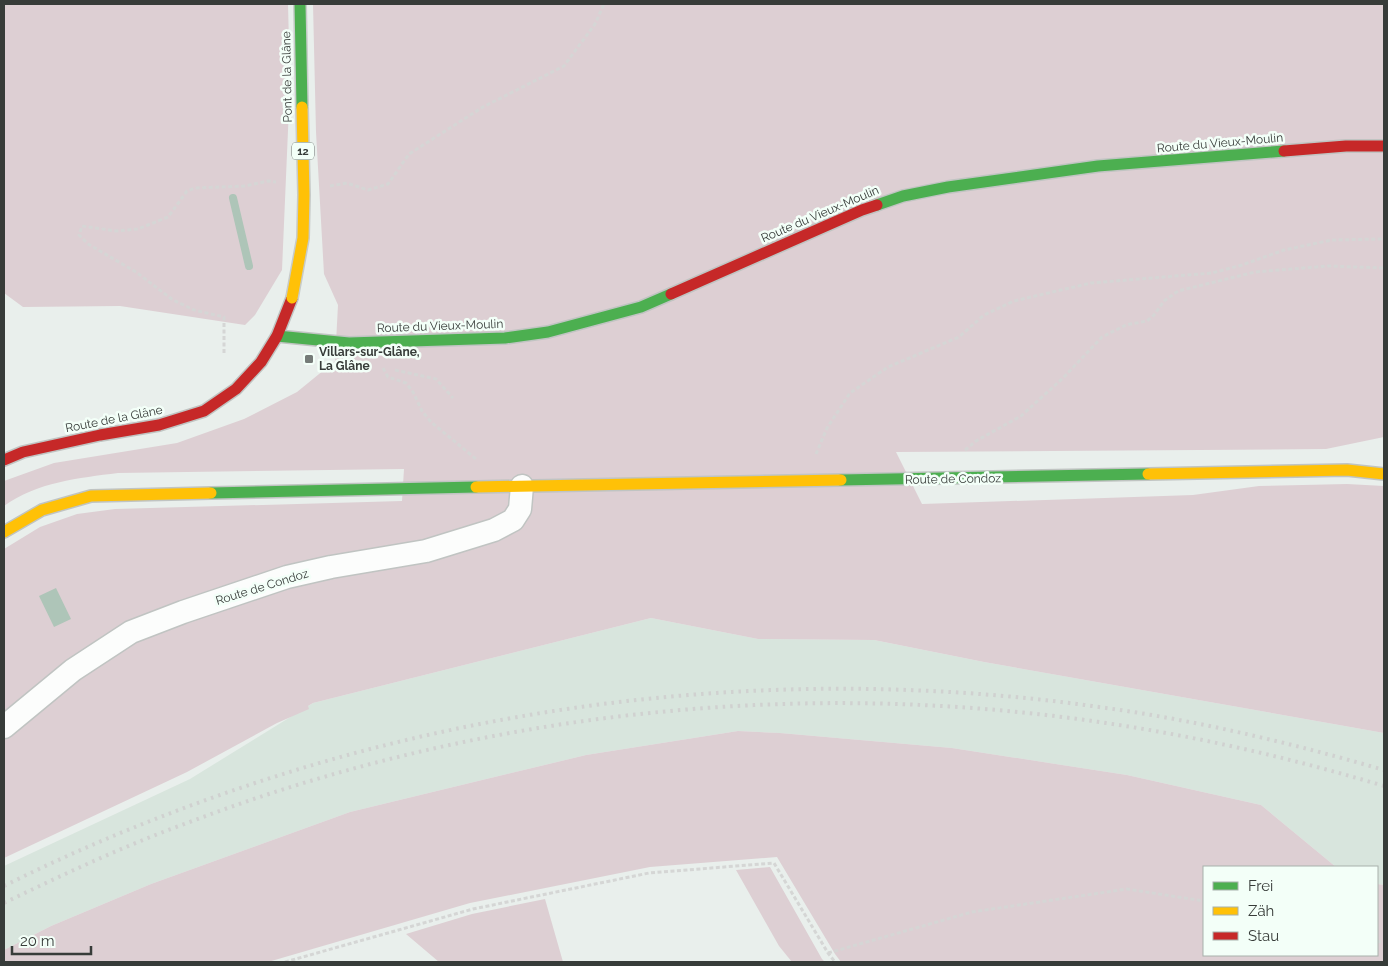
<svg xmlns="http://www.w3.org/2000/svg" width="1388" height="966" viewBox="0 0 1388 966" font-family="Raleway,sans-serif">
<rect width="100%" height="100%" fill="#e9efec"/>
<path fill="#d8e5dd" d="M651 618 758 639 874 640 984 662 1384 733V885L1377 884V867H1336L1261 805 1127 775 952 748 780 733 738 731 586 755 350 812 151 884 51 926 4 950V866L190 779 313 703Z"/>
<path fill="#ddcfd3" d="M4 4H288L290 84 282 270 255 315 245 325 120 306 23 307 4 293Z
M313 4H1384V437L1326 449 896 452 922 504 1193 495 1259 486 1347 484 1384 486V733L984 662 874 640 758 639 651 618 313 703 308 706 309 709 277 723 187 772 4 858V549L40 527 77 514 115 509 402 501 404 469 118 473C79 478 37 482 4 506V481L54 463 177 443 244 419 297 392 335 361 338 305 324 274 316 132Z
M738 731 780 733 952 748 1127 775 1261 805 1336 867H1204V955H1377V884L1384 885V962H841L835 954 777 857 650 867 470 903 268 962H4V950L51 926 151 884 350 812 586 755Z
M770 867 822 959 825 962H792L779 946 736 870Z
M545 899 563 962H439L406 934 472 914Z"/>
<path fill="#aec5b8" d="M56 588 71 619 54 627 39 596Z"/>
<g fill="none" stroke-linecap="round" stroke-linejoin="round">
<path stroke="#aec5b8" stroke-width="8" d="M233 198 249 266"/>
<g stroke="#c0c4c2" stroke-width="25">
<path id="street" d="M4 727 73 670 131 632 183 612 287 577 331 567 426 551 494 530 513 520 520 509 522 486"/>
</g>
<g stroke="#c0c4c2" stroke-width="14">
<path id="fast" d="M877 205 903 196 948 187 1098 166 1284 151
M277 336 349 343 505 338 548 332 641 307 671 294
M841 480 1148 474
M211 493 476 487"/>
</g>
<g stroke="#c0c4c2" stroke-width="14">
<path id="slow" d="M1148 474 1347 470 1384 474
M476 487 841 480
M4 532 42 510 91 496 211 493"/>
</g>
<g stroke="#c0c4c2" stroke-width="14">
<path id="jam" d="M1284 151 1346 146H1384
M671 294 862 210 877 205
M4 460 23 452 100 435 159 425 204 411 236 389 261 362 277 336 292 298"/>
</g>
<path stroke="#d5d6d5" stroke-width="3" stroke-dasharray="4 2.5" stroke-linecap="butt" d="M330 186 347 183 368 190 388 184 409 154 483 107 564 66 595 24 604 4
M224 353V317L194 310 173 300 136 272 88 244 79 235 82 226 116 231 138 229 168 217 187 191 195 188 245 186 268 181 276 182
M383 368 388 377 406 383 413 392 422 411 431 422 476 459
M395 370 436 379 453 398
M965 450 976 441 1021 416 1063 378 1102 337 1126 325 1147 321 1154 315 1164 301 1178 291 1255 272 1328 266 1384 268
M816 454 827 428 850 393 888 367 959 337 984 315 1014 301 1091 283 1212 273 1242 265 1284 250 1332 240 1384 239
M1377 941 1384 943
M828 953 972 912 1127 889 1204 901
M285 962 473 909 649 873 774 863 828 953 835 962"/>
<use href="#street" stroke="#fcfdfc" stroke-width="22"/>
<use href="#fast" stroke="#4caf50" stroke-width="11"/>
<use href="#slow" stroke="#ffc107" stroke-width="11"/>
<use href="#jam" stroke="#c62828" stroke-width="11"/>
<path stroke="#d0d1d0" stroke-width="4" stroke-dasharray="2.5 5" stroke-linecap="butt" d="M4 886C74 851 146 821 220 795 500 696 805 665 1099 707 1196 720 1291 743 1384 770
M4 903C64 874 124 846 187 823 475 713 794 677 1099 722 1196 736 1291 758 1384 786"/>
<g stroke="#c7cbc9" stroke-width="14" stroke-linecap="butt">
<path id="fast-bridge" d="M300 4 302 107"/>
</g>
<g stroke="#c7cbc9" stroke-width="14" stroke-linecap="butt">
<path id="slow-bridge" d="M292 298 303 238 304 195 302 107"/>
</g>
<use href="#fast-bridge" stroke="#4caf50" stroke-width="11"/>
<use href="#slow-bridge" stroke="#ffc107" stroke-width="11"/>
</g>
<rect fill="#757b78" stroke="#f3fff8" stroke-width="2" x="304" y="354" width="10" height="10" rx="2.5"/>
<g text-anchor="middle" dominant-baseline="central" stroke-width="5" stroke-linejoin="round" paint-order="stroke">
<rect fill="#f3fff8" stroke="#6f7672" stroke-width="1" x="292" y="142.5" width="22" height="17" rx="4"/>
<g font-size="11" font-weight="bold" fill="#373c39">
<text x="303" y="151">12</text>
</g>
<g font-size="12" fill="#373c39" stroke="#f3fff8">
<text transform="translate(287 77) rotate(-91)">Pont de la Glâne</text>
<text transform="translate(1220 143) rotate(-5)">Route du Vieux-Moulin</text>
<text transform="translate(820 214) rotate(-23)">Route du Vieux-Moulin</text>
<text transform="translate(440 326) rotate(-2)">Route du Vieux-Moulin</text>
<text transform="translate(114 419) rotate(-11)">Route de la Glâne</text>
<text transform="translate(953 479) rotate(-1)">Route de Condoz</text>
<text transform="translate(262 587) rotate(-17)">Route de Condoz</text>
</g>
<g font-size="12" font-weight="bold" fill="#373c39" stroke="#f3fff8" text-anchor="start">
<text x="319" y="352">Villars-sur-Glâne,<tspan x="319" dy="14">La Glâne</tspan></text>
</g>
</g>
<rect width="1388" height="966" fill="none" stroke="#373c39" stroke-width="10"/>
<rect x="1203" y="866" width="175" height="90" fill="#f3fff8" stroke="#a8b1ac"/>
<rect x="1213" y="882" width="25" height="8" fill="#4caf50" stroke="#a8b1ac"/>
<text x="1248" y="891" font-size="15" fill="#373c39">Frei</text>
<rect x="1213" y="907" width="25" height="8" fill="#ffc107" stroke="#a8b1ac"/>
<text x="1248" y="916" font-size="15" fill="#373c39">Zäh</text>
<rect x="1213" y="932" width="25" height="8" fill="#c62828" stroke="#a8b1ac"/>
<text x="1248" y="941" font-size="15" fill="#373c39">Stau</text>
<path d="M12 946v8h79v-8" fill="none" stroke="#373c39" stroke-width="2.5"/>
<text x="20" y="946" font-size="15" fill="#373c39" stroke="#f3fff8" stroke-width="4" paint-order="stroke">20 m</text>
</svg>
